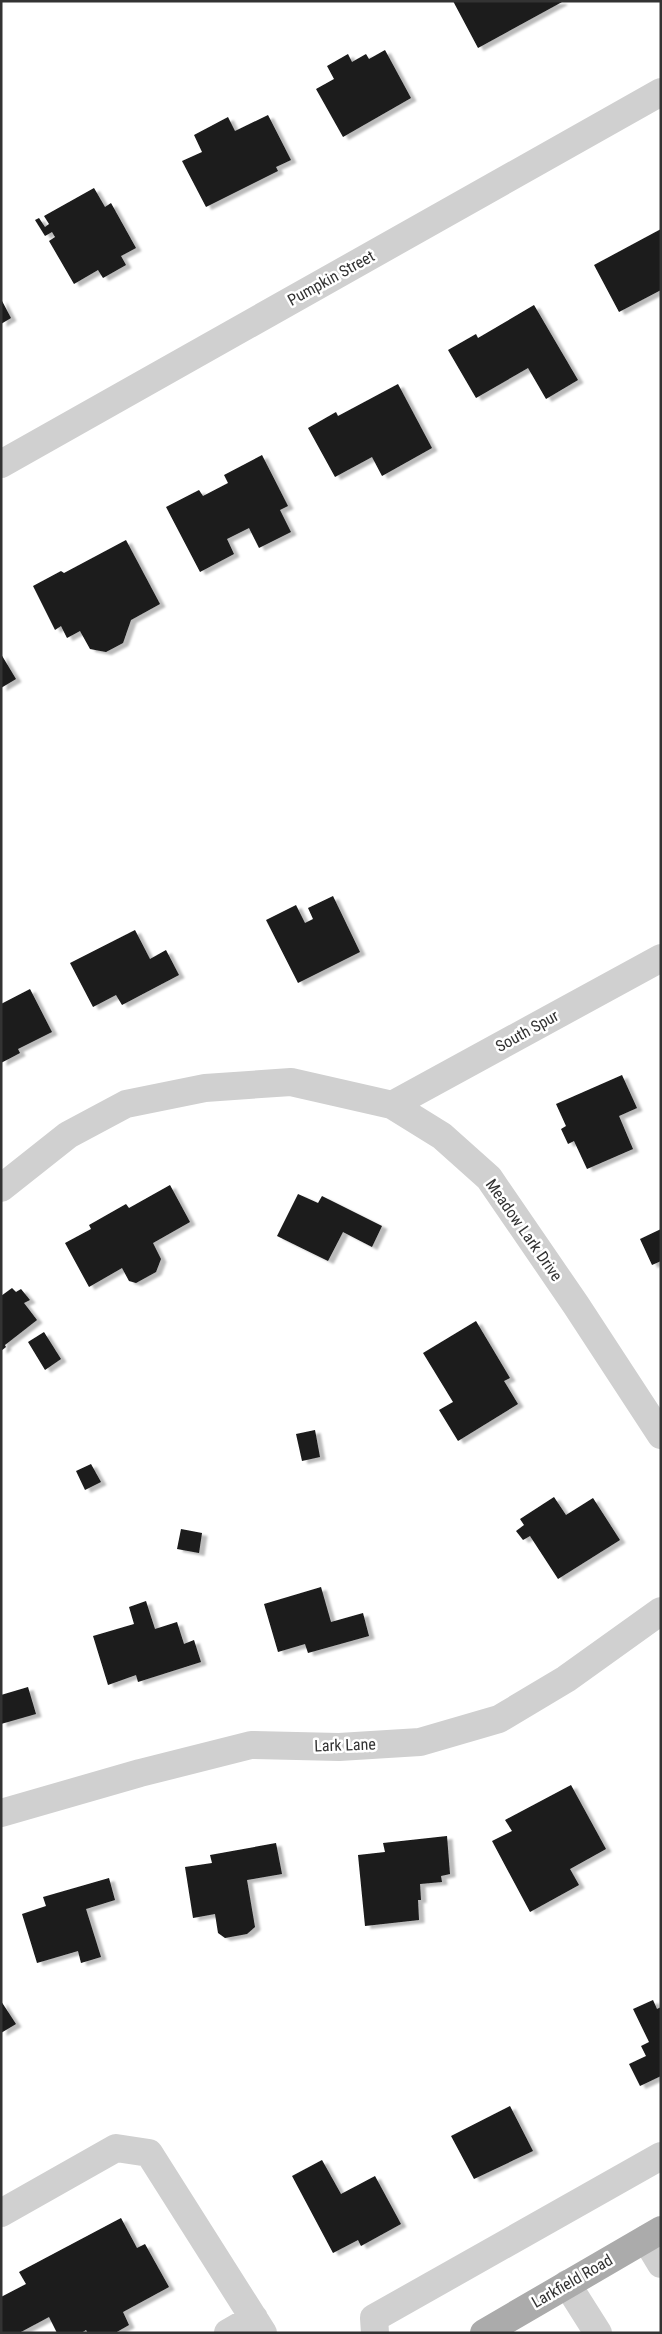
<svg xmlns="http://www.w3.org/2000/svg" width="662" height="2334" viewBox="0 0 662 2334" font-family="'Roboto Condensed',sans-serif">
<defs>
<filter id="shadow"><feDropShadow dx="5.5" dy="3" stdDeviation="1" flood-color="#0004"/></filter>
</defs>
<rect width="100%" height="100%" fill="#fff"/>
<path fill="#1a1a1a" filter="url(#shadow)" d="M453 1H561L562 2 478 48Z
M385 50 411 98 343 137 316 89 334 79 327 66 348 54 352 62 366 54 369 59Z
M268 115 291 160 276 167 278 171 206 207 182 161 202 152 194 135 228 117 235 131Z
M94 188 105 207 111 203 136 248 121 256 126 265 103 278 98 270 74 284 49 241 55 237 52 232 45 236 35 220 39 218 45 227 49 224 44 216Z
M661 229V290L619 312 594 265Z
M1 299 11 318 1 324Z
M534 305 578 380 546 399 528 368 476 398 448 350 476 334 478 338Z
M398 384 432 448 382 476 372 457 335 477 308 428 336 412 338 416Z
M262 455 288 506 280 510 291 532 259 548 249 528 227 539 234 554 200 572 166 507 199 490 203 496 228 483 224 475Z
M126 540 160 604 131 620 123 643 106 652 90 649 80 631 67 638 61 626 55 630 33 586 61 571 64 573Z
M1 654 16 679 1 688Z
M333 896 360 952 298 983 266 920 296 905 305 923 313 919 308 908Z
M135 930 150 959 166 950 179 975 122 1005 116 995 93 1007 70 963Z
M30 989 52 1032 18 1049 20 1053 1 1063V1004Z
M622 1075 637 1108 619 1116 633 1149 587 1169 574 1141 568 1144 561 1129 566 1126 556 1104Z
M170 1185 190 1222 153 1243 161 1259 156 1272 136 1283 129 1281 122 1268 89 1287 65 1243 91 1229 89 1225 126 1204 129 1208Z
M298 1194 318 1203 322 1196 382 1226 372 1247 343 1232 328 1261 277 1236Z
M661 1229V1261L652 1265 640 1239Z
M12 1288 16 1292 21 1289 30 1300 24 1303 37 1320 5 1345 6 1347 1 1351V1296Z
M476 1321 510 1378 504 1381 518 1404 458 1441 439 1410 453 1402 423 1353Z
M44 1332 61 1359 45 1370 28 1342Z
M315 1430 320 1457 302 1461 296 1434Z
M91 1464 101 1482 85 1490 76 1471Z
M554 1497 566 1515 593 1498 620 1540 558 1579 530 1536 523 1540 516 1531 524 1525 520 1519Z
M181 1529 202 1533 199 1553 177 1549Z
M321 1587 331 1622 363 1613 369 1636 308 1653 305 1644 278 1652 264 1604Z
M146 1601 155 1629 177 1622 184 1644 194 1640 201 1662 138 1682 136 1675 108 1685 93 1636 134 1624 129 1607Z
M28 1687 36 1714 1 1724V1695Z
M571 1785 606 1849 570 1869 579 1885 530 1912 492 1841 512 1831 505 1820Z
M447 1836 450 1874 441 1876 442 1882 420 1884 421 1900H418L419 1920 365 1926 358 1855 385 1852 383 1843Z
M276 1843 282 1874 247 1880 255 1927 247 1934 225 1938 218 1933 215 1914 193 1918 185 1867 212 1863 210 1855Z
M109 1878 115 1900 86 1909 101 1957 81 1963 78 1951 37 1963 22 1914 46 1906 43 1897Z
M653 2000 657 2009 661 2007V2076L640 2086 629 2064 646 2056 641 2046 649 2042 633 2009Z
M1 2001 16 2024 1 2033Z
M510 2106 533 2151 474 2179 451 2136Z
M322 2160 341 2194 375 2176 401 2224 361 2246 358 2240 333 2253 292 2176Z
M121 2218 137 2248 145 2244 169 2287 123 2312 129 2325 115 2333H88L86 2330 81 2333H57L49 2317 19 2333H1V2297L26 2284 19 2272Z"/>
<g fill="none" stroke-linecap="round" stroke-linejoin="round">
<path stroke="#d0d0d0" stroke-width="28" d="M1 464 661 92
M392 1105 661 958
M1 1188 68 1135 126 1104 205 1088 291 1082 392 1105 442 1136 489 1178 576 1305 661 1435
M1 1813 140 1773 251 1745 339 1747 420 1742 499 1719 566 1679 661 1611
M1 2213 116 2148 149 2153 263 2333
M646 2239 661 2264
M567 2284 598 2333
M228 2333 254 2318
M375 2333 374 2318 661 2156"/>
<path stroke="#ababab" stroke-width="28" d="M484 2333 661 2230"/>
</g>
<g text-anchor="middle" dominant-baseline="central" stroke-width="5" stroke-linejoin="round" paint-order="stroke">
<g font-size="16" fill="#333" stroke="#fff">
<text transform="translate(331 278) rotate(-29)">Pumpkin Street</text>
<text transform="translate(527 1031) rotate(-29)">South Spur</text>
<text transform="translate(524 1230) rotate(55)">Meadow Lark Drive</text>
<text transform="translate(345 1745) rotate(-2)">Lark Lane</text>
<text transform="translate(572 2281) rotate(-30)">Larkfield Road</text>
</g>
</g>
<rect width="662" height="2334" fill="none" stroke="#333333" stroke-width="5"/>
</svg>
